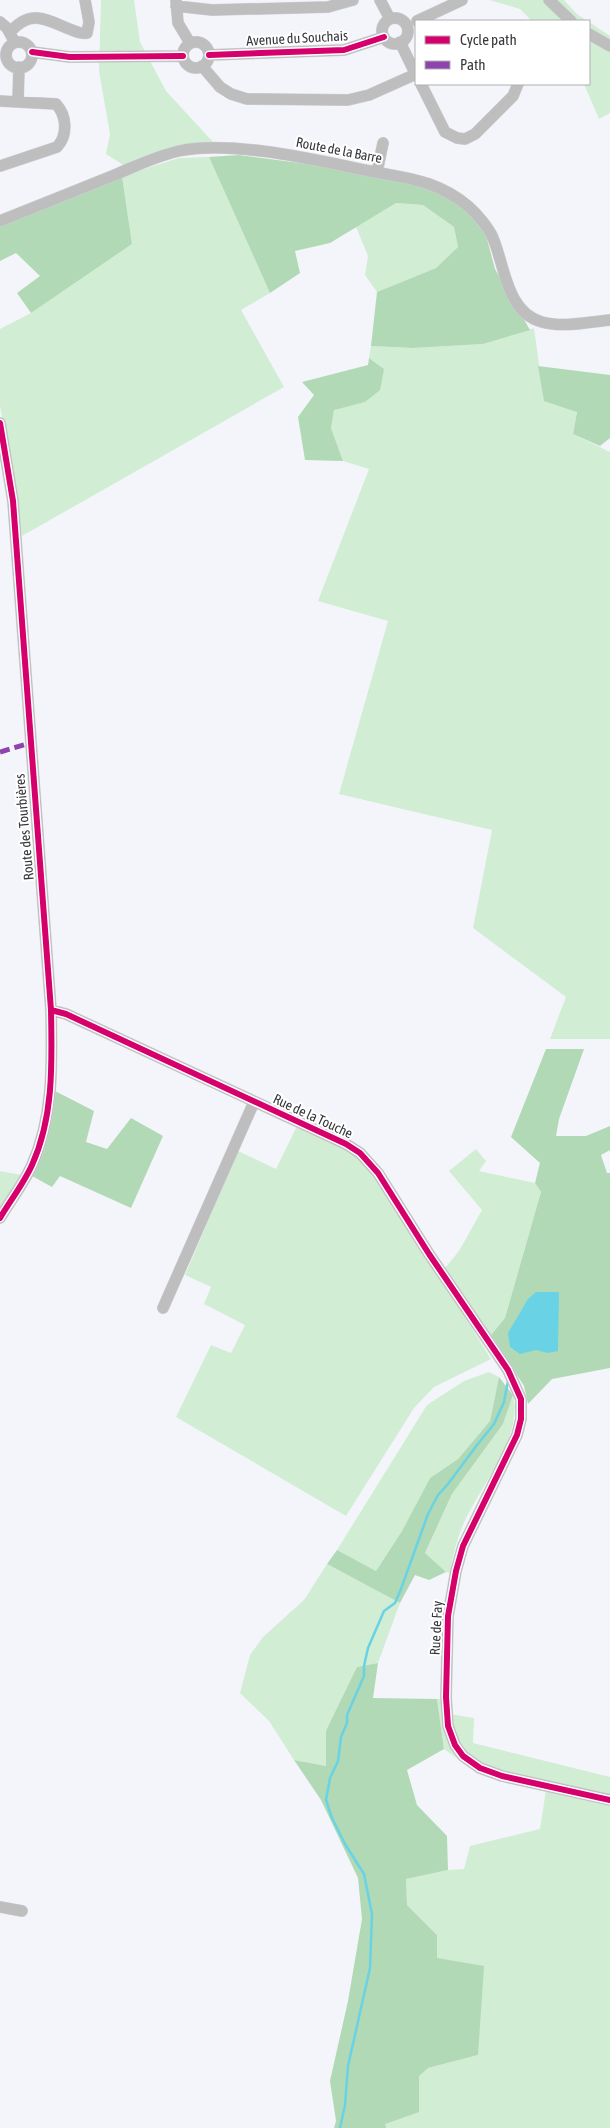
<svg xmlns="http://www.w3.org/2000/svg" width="610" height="2128" viewBox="0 0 610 2128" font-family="'Asap Condensed',sans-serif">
<rect width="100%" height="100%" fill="#f4f5fb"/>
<path fill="#d1edd4" d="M101 0H134L140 42 166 91 214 143 171 147 125 166 106 154 110 134 99 71Z
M489 0H564L577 14 587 21H532L520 9Z
M589 22 610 36V113L599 119 584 84H589Z
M209 157 270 293 241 310 284 387 22 536 0 406V329L31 313 132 244 122 176 179 158Z
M396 203 423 205 454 227 458 247 436 268 377 292 365 275 368 256 356 227Z
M534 328 544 400 577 411 573 434 610 452V1039H550L566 997 473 928 492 830 339 794 388 621 318 601 369 469 343 461 331 428 334 409 365 402 384 369 369 358 371 346 413 348 483 344Z
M297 1126 342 1146 363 1162 386 1191 491 1359 434 1387 414 1408 346 1516 176 1417 211 1345 231 1353 245 1325 204 1304 211 1287 185 1275 238 1151 276 1169Z
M476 1149 486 1161 479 1171 535 1183 541 1192 505 1318 491 1335 445 1268 459 1251 482 1210 449 1171Z
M0 1171 21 1175 0 1209Z
M489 1372 499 1377 490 1421 458 1459 430 1478 402 1531 376 1571 337 1550 427 1405 464 1381Z
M513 1395C524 1437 479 1487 463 1525 457 1539 452 1558 450 1573L446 1572 425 1553 452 1494 503 1424Z
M327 1564 400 1603 378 1663 357 1667 326 1766 294 1760 269 1721 240 1693 250 1655 263 1637 304 1600Z
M450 1698V1714L474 1718 473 1743 610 1777V2128H340L428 2068 478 2055 479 2030 437 1958V1935L407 1905 406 1879 448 1870 464 1869 470 1846 540 1829 546 1790 477 1773 444 1749 437 1699Z"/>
<path fill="#b1d9b5" d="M239 155 323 166 411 183 442 194 465 209 486 235 495 269 530 330 483 344 413 348 371 346 377 292 436 268 458 247 454 227 423 205 396 203 330 243 295 251 300 273 270 293 209 157Z
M122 176 132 244 31 313 17 293 40 276 16 253 0 261V225Z
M369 358 384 369 380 390 365 402 334 410 331 428 343 461 305 460 298 417 314 395 302 382 368 365Z
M538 366 610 375V438L600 446 573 434 577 412 544 401Z
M546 1049H584L559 1119 556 1136H586L610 1126V1150L601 1155 607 1173H610V1368L552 1379 528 1404 524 1386 491 1335 505 1318 541 1192 535 1183 540 1163 511 1137Z
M55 1091 94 1111 86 1142 107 1149 131 1118 163 1136 131 1208 60 1176 52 1187 32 1176 44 1151Z
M499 1377 513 1395 503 1424 452 1494 425 1553 446 1572 429 1580 415 1575 400 1603 327 1564 337 1550 376 1571 402 1531 430 1478 458 1459 490 1421Z
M378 1663 373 1698 437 1699 444 1749 407 1770 417 1805 447 1836 448 1870 406 1879 407 1905 437 1935V1958L484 1966 478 2055 428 2068 419 2076V2112L385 2124 386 2128H334L336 2121 330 2081 348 2001 362 1919 358 1878 321 1800 294 1760 326 1766V1731L357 1667Z"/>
<path fill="#69d2e5" d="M536 1292H559L558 1351 548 1353 536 1350 520 1354 510 1347 508 1333 528 1299Z"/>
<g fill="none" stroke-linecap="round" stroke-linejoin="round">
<path stroke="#69d2e5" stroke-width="2.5" d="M340 2128 345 2105 348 2066 370 1968 372 1914 364 1874 345 1844 332 1818 326 1800 330 1778 338 1761 341 1737 347 1723V1715L364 1676V1666L368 1648 384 1611 395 1603 401 1589 428 1514 438 1495 448 1484 477 1445 494 1424 504 1402 508 1381"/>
<g stroke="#cfd0d4" stroke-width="12">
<path id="minor" d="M176 0 178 23 190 43
M380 0 390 19
M549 0 571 21
M176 6 212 10 328 7 353 0
M382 31a13 13 0 1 1 26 0a13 13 0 1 1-26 0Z
M417 21 462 0
M0 22 7 28 13 39
M10 32C32 8 46 20 72 30 77 32 81 34 87 33L89 22 85 0
M589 34 610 46
M183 55a13 13 0 1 1 26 0a13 13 0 1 1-26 0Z
M400 42 416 75
M6 55a13 13 0 1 1 26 0a13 13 0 1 1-26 0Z
M32 52 70 57 183 56
M209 55 344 50 384 37
M202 66 220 87 231 94 247 99 348 100 369 95 416 74
M421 84 445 132 457 138 465 139 475 134 513 96 518 84
M0 101 56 104C67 116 68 135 57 147L0 166
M18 101 19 67
M377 172 383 143
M0 221C37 206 75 191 112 176 134 167 156 156 179 151 233 140 316 160 370 171 389 175 410 177 429 184 443 189 456 196 468 206 476 213 489 228 493 238 505 267 507 313 542 322 563 328 589 322 610 320
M0 423 13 501 51 1010C52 1062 54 1116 32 1165 24 1183 10 1201 0 1218
M51 1010 66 1014 346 1144 360 1153 378 1173 429 1254 508 1370 521 1399V1419L517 1435 463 1546 456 1571 448 1616 446 1697 448 1726 455 1745 463 1756 480 1768 502 1776 610 1800
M163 1308 254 1102
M0 1907 22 1911"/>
</g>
<use href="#minor" stroke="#bebebf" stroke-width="11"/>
<path stroke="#8e44ad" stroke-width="5" stroke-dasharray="10 5" stroke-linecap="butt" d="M0 752 30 743"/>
<g stroke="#fff" stroke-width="9">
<path id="cycleway" d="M32 52 70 57 183 56
M209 55 344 50 384 37
M0 423 13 501 51 1010C52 1062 54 1116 32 1165 24 1183 10 1201 0 1218
M51 1010 66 1014 346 1144 360 1153 378 1173 429 1254 508 1370 521 1399V1419L517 1435 463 1546 456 1571 448 1616 446 1697 448 1726 455 1745 463 1756 480 1768 502 1776 610 1800"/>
</g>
<use href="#cycleway" stroke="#d6006c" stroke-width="6"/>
</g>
<g text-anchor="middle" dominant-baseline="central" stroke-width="4" stroke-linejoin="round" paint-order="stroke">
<g font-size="14" fill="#37383c" stroke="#fff">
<text transform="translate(297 38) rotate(-3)">Avenue du Souchais</text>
<text transform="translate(339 150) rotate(11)">Route de la Barre</text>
<text transform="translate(24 827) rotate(-95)">Route des Tourbières</text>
<text transform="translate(313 1116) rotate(25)">Rue de la Touche</text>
<text transform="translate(436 1628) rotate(-87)">Rue de Fay</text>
</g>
</g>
<rect x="415" y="20" width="175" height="65" fill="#ffffff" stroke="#afafb1"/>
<rect x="425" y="36" width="25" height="8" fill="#d6006c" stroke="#afafb1"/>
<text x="460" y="45" font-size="15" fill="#37383c">Cycle path</text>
<rect x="425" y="61" width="25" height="8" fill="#8e44ad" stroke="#afafb1"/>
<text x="460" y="70" font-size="15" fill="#37383c">Path</text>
</svg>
